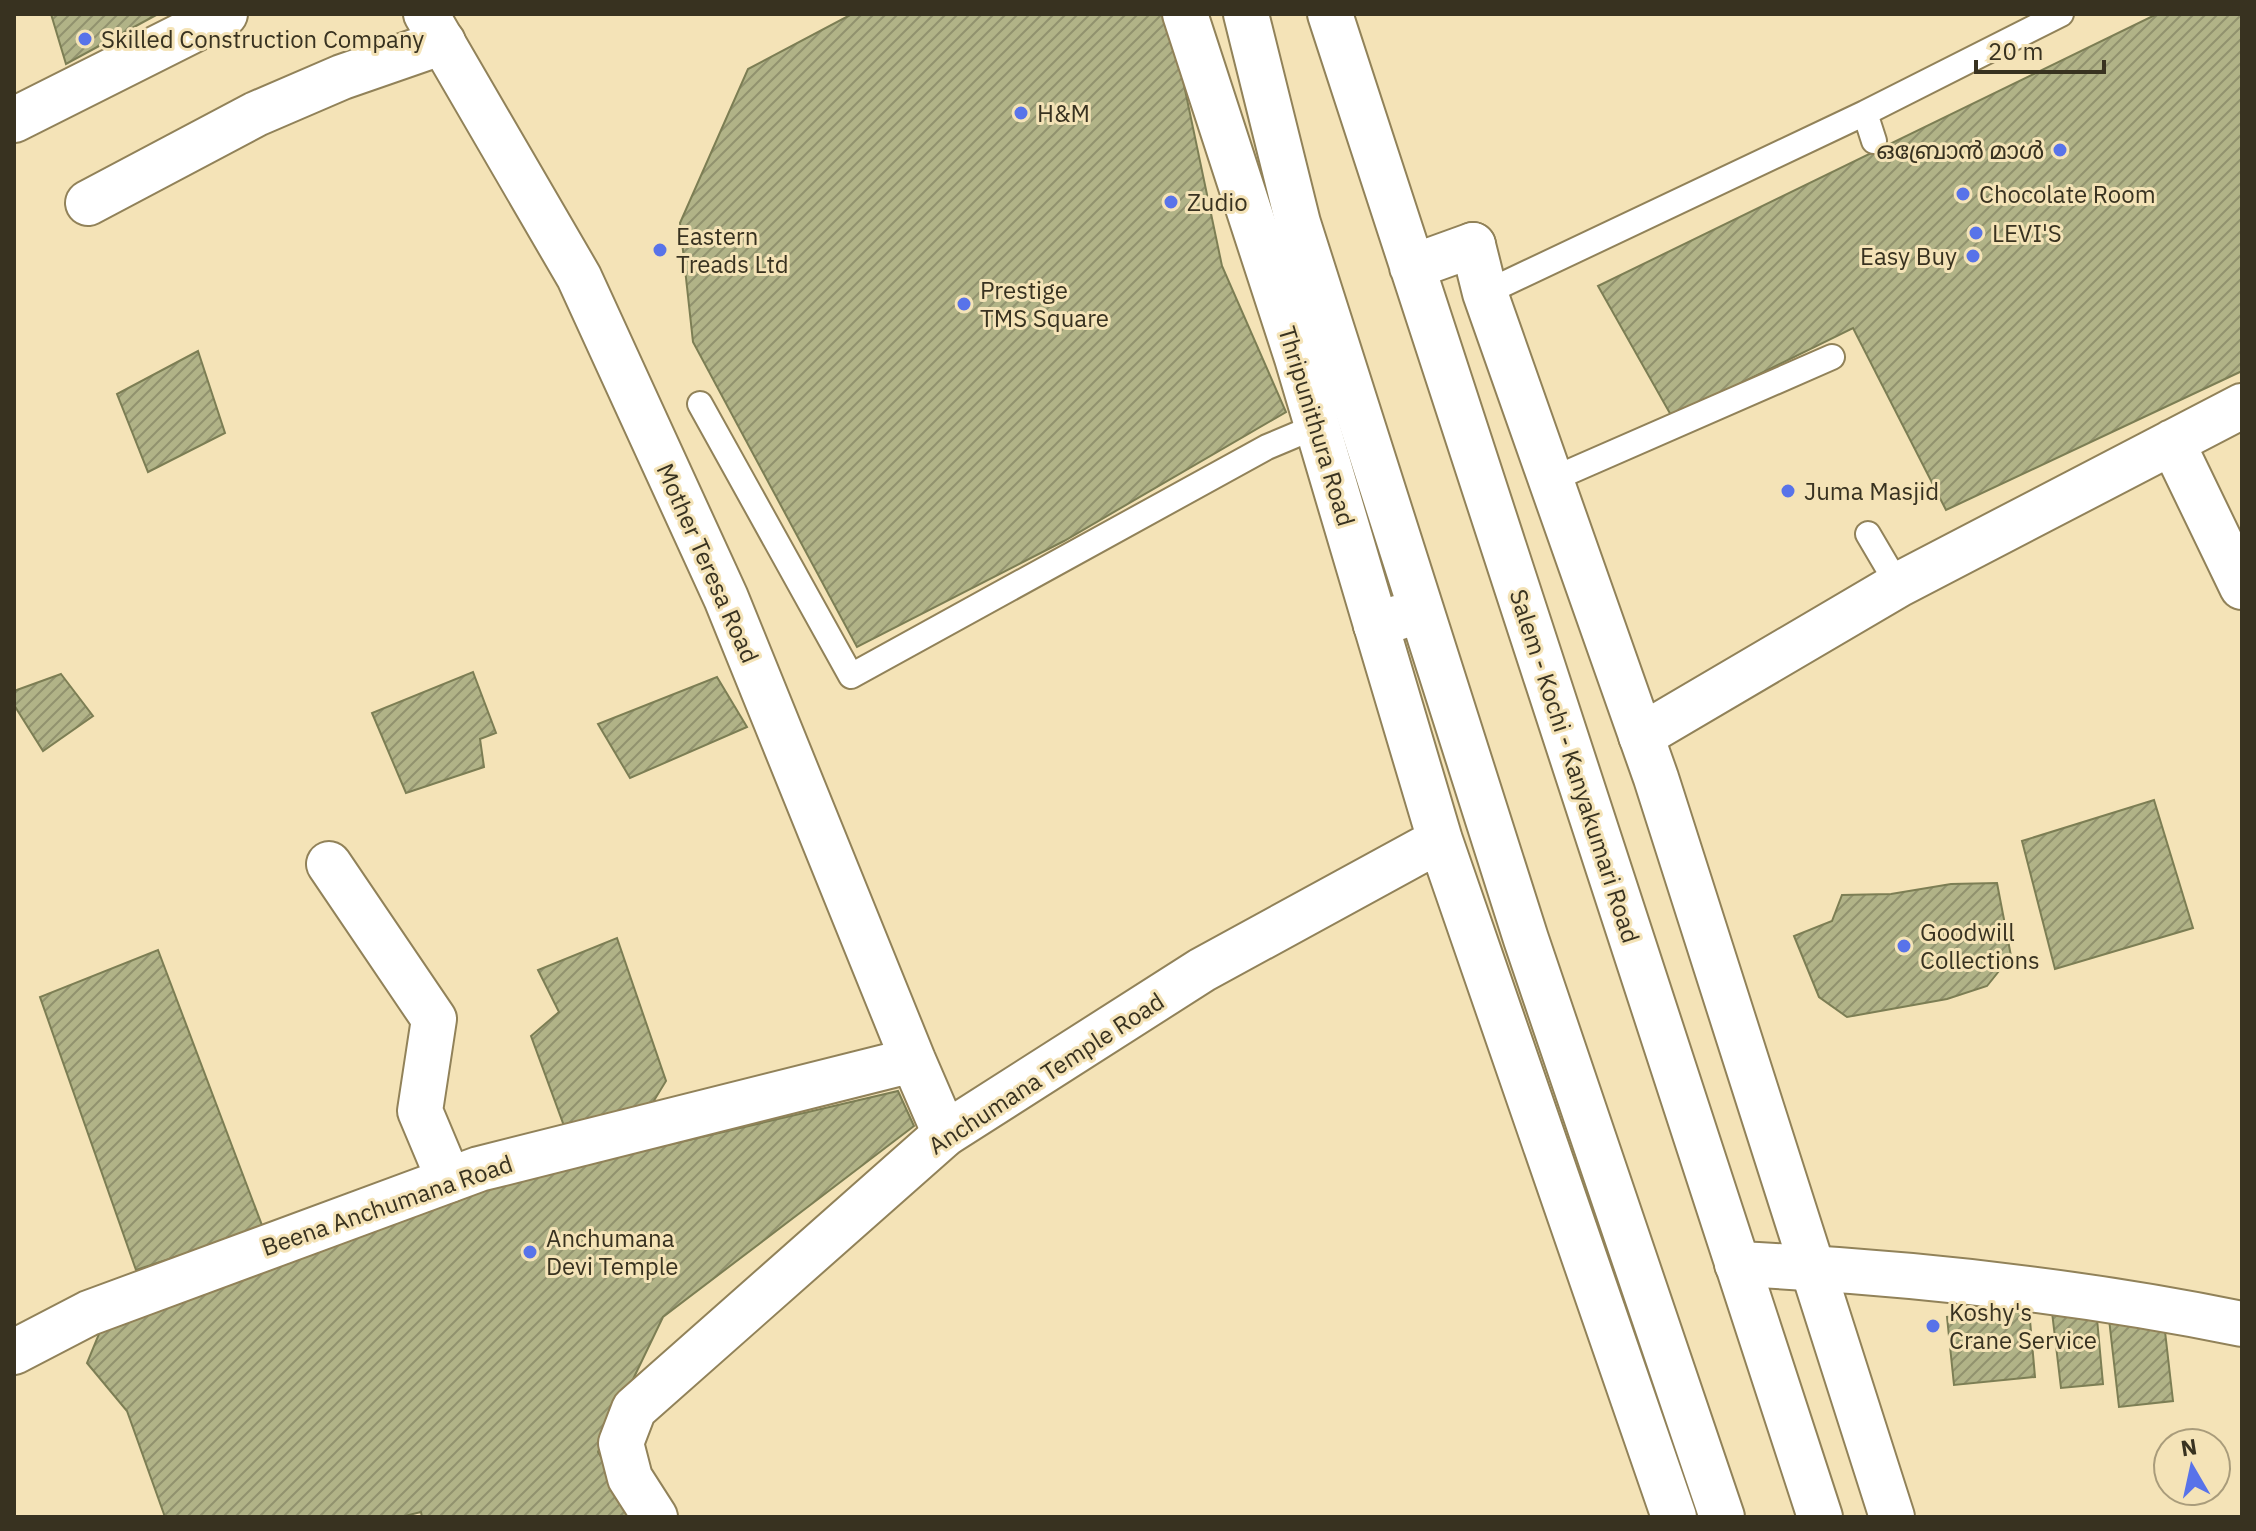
<svg xmlns="http://www.w3.org/2000/svg" width="2256" height="1531" viewBox="0 0 2256 1531" font-family="'IBM Plex Sans','Noto Sans Malayalam',sans-serif">
<defs>
<pattern id="building-hatch" width="6" height="6" patternUnits="userSpaceOnUse" patternTransform="scale(2)"><rect width="6" height="6" fill="#b1b387"/><path d="M-1 1l2-2M0 6l6-6M5 7l2-2" fill="none" stroke="#91926e"/></pattern>
</defs>
<rect width="100%" height="100%" fill="#f4e3b7"/>
<path fill="url(#building-hatch)" stroke="#7c7e54" stroke-width="2" d="M51 14H158L66 64Z
M852 14H1163L1175 42 1222 266 1286 412 1064 541 857 647 693 342 680 223 748 69Z
M2157 14H2242V371L1946 510 1853 328 1672 417 1598 286Z
M198 351 225 433 148 472 117 394Z
M473 672 496 733 480 739 484 767 406 793 372 713Z
M61 674 93 716 43 751 14 705V691Z
M717 677 747 727 630 778 598 724Z
M2154 800 2193 928 2055 969 2022 841Z
M1997 883 2011 956 1987 986 1947 999 1847 1017 1819 997 1794 936 1832 921 1842 895 1891 894 1951 884Z
M617 938 666 1081 647 1112 567 1134 531 1036 559 1012 538 970Z
M158 950 263 1228 136 1270 40 997Z
M898 1091 914 1126 663 1317 598 1452 638 1517H422L421 1512 401 1517H165L127 1411 87 1363 101 1329 488 1187Z
M2096 1308 2103 1384 2061 1388 2052 1312Z
M2029 1309 2035 1377 1954 1385 1947 1317Z
M2163 1314 2173 1401 2119 1407 2109 1319Z"/>
<g fill="none" stroke-linecap="round" stroke-linejoin="round">
<g stroke="#918259" stroke-width="28">
<path id="service" d="M1865 113 1874 141
M1485 293 1865 113 2061 14
M700 404 851 676 1267 447 1317 426
M1553 479 1832 357
M1868 534 1898 585"/>
</g>
<g stroke="#918259" stroke-width="48">
<path id="minor" d="M14 120 225 14
M88 203 256 114 342 77 443 42
M2172 442 2242 587
M1376 625 1440 840 1674 1517
M1641 736 1898 585 2242 406
M329 864 434 1019 420 1111 449 1180
M1737 1264C1906 1272 2076 1290 2242 1324
M655 1517 630 1478 621 1443 634 1409 945 1134 1202 970 1440 840"/>
</g>
<g stroke="#918259" stroke-width="48">
<path id="tertiary" d="M426 14 579 277 726 598 913 1060 945 1134
M1185 14 1297 358 1376 625
M1473 245 1485 293 1656 778 1892 1517
M14 1352 89 1313 479 1169 913 1060"/>
</g>
<g stroke="#918259" stroke-width="48">
<path id="trunk" d="M1246 14 1298 223 1526 939 1722 1517
M1330 14 1820 1517
M1412 267 1473 245
M1376 625 1421 610"/>
</g>
<use href="#service" stroke="#fff" stroke-width="24"/>
<use href="#minor" stroke="#fff" stroke-width="44"/>
<use href="#tertiary" stroke="#fff" stroke-width="44"/>
<use href="#trunk" stroke="#fff" stroke-width="44"/>
</g>
<g fill="#5873e9" stroke="#f4e3b7" stroke-width="3">
<circle cx="85" cy="39" r="8"/>
<circle cx="1021" cy="113" r="8"/>
<circle cx="2060" cy="150" r="8"/>
<circle cx="1963" cy="194" r="8"/>
<circle cx="1171" cy="202" r="8"/>
<circle cx="1976" cy="233" r="8"/>
<circle cx="660" cy="250" r="8"/>
<circle cx="1973" cy="256" r="8"/>
<circle cx="964" cy="304" r="8"/>
<circle cx="1788" cy="491" r="8"/>
<circle cx="1904" cy="946" r="8"/>
<circle cx="530" cy="1252" r="8"/>
<circle cx="1933" cy="1326" r="8"/>
</g>
<g text-anchor="middle" dominant-baseline="central" stroke-width="6" stroke-linejoin="round" paint-order="stroke">
<g font-size="24" fill="#383220" stroke="#f4e3b7" text-anchor="start">
<text x="101" y="39">Skilled Construction Company</text>
<text x="1037" y="113">H&amp;M</text>
<text x="2044" y="150" text-anchor="end">ഒബ്രോൻ മാൾ</text>
<text x="1979" y="194">Chocolate Room</text>
<text x="1187" y="202">Zudio</text>
<text x="1992" y="233">LEVI'S</text>
<text x="676" y="236">Eastern<tspan x="676" dy="28">Treads Ltd</tspan></text>
<text x="1957" y="256" text-anchor="end">Easy Buy</text>
<text x="980" y="290">Prestige<tspan x="980" dy="28">TMS Square</tspan></text>
<text x="1804" y="491">Juma Masjid</text>
<text x="1920" y="932">Goodwill<tspan x="1920" dy="28">Collections</tspan></text>
<text x="546" y="1238">Anchumana<tspan x="546" dy="28">Devi Temple</tspan></text>
<text x="1949" y="1312">Koshy's<tspan x="1949" dy="28">Crane Service</tspan></text>
</g>
<g font-size="24" fill="#383220" stroke="#f4e3b7">
<text transform="translate(1317 426) rotate(73)">Thripunithura Road</text>
<text transform="translate(708 563) rotate(66)">Mother Teresa Road</text>
<text transform="translate(1575 766) rotate(72)">Salem - Kochi - Kanyakumari Road</text>
<text transform="translate(1046 1073) rotate(-33)">Anchumana Temple Road</text>
<text transform="translate(387 1205) rotate(-19)">Beena Anchumana Road</text>
</g>
</g>
<rect width="2256" height="1531" fill="none" stroke="#383220" stroke-width="32"/>
<g transform="translate(2192 1467) rotate(351)"><circle r="38" fill="#f4e3b7" stroke="#a99c7b" stroke-width="2"/>
<path d="M0-6L14 30L0 20L-14 30Z" fill="#5873e9"/>
<text y="-12" font-size="22" font-weight="bold" text-anchor="middle" fill="#383220">N</text>
</g>
<path d="M1976 60v12h128v-12" fill="none" stroke="#383220" stroke-width="4"/>
<text x="1988" y="60" font-size="24" fill="#383220" stroke="#f4e3b7" stroke-width="6" paint-order="stroke">20 m</text>
</svg>
